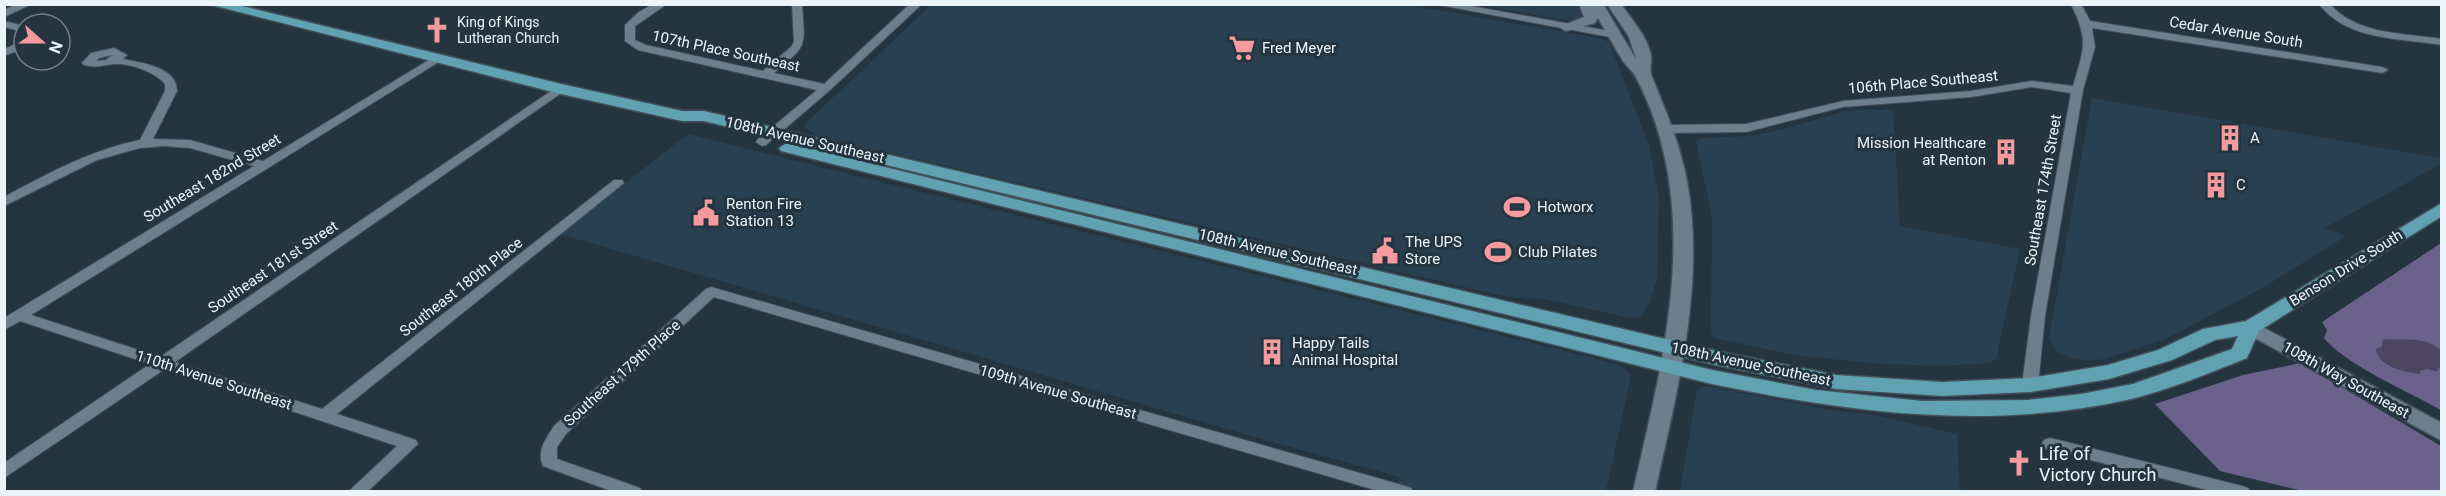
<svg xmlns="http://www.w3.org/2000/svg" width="2446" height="496" viewBox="0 0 2446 496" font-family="Roboto,sans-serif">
<rect width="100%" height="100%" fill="#253540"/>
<path fill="#294050" d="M931 5H1407L1599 38 1609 42 1649 145 1659 198 1657 279 1649 305 1641 316 1631 318 1544 299 1508 297 817 136 804 127 807 122Z
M1479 5H1577L1582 15 1578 19 1565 20Z
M2092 98 2441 158V164L2325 228 2346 236 2264 287 2166 339 2105 359 2088 361 2074 359 2057 352 2049 338Z
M1849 110H1893L1900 226 2020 249 1996 359 1991 363 1937 366 1868 363 1794 355 1714 338 1711 331 1712 217 1696 141 1702 138 1750 136 1780 130Z
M688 134 1613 363 1627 370 1631 376 1606 491H1396L1400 477 1265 440 560 234Z
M1706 386 1836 411 1870 414 1957 434 1960 491H1680L1697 390Z"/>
<path fill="#4c4662" d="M2404 338 2424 340 2440 348 2441 367 2438 371 2427 369 2421 374C2405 371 2380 368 2376 349L2383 347V339Z"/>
<path fill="#6b628b" d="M2441 243V350C2424 335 2404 341 2383 339L2382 347 2376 349C2380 368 2404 371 2420 374V371L2427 369 2437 371 2441 366V410C2411 393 2344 364 2324 338L2327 330 2322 322Z
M2301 363 2441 446V491H2303L2220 471 2155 404 2243 375Z"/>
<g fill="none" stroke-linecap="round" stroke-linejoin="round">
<g stroke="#42505a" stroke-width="2">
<path id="street" d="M17 4H32L4 17V10Z
M653 4H667L635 26V40L646 45 763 71 791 47 794 42 792 4H802C805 49 808 44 774 73L824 84 910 4H922L830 90 766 145 762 146 756 142 758 139 817 90 638 50 625 41V25L639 12Z
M1434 4H1460L1615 32 1620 35 1615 38Z
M2071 4H2081L2090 21 2382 67 2388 70 2382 73 2092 28 2095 47 2083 90 2045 316 2038 385 2035 389H2025L2022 385 2031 316 2071 93 2032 87 1971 97 1843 107 1746 132 1666 133 1660 129 1666 125 1746 124 1843 101 1971 91 2032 81 2073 86C2084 49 2089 41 2071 4Z
M2319 4H2330C2356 35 2405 33 2442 39V45C2400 38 2347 41 2319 4Z
M4 21 24 26V32L4 27Z
M24 41V48L4 56V49Z
M114 48 127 55 123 59C142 63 177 67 177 91L153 139 190 140 263 161 432 58H440L442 60 31 315 160 357 557 87 561 86 567 89 175 362 322 409 614 180H622L624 183 337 414 416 440 418 444 367 492H348L397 446 165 369 4 478V463L150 364 20 321 4 330V318L254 166 190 148 164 146 140 148 97 160 4 206V197C49 173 91 150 140 140L165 91V84C155 72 132 64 117 64 104 64 99 69 84 65L82 63 91 53ZM112 55 106 60 96 61 99 58Z
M711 287 1405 486 1411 488 1413 492H1382L714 297 566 434 557 447V459L640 488 642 492H614L543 466C536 451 546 439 554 426L706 289Z
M2050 438 2242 486 2248 488 2250 492H2215L2044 448 2042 444 2044 440Z"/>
</g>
<g stroke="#42505a" stroke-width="3">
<path id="secondary" d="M1579 4H1603L1636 59 1629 37 1607 4H1621C1632 20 1647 36 1651 55 1652 63 1649 71 1652 77 1666 111 1680 144 1687 181 1706 284 1677 391 1655 492H1633C1664 356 1704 210 1637 79 1634 72 1627 67 1623 61 1614 47 1606 32 1598 18L1595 23 1566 31 1559 27 1584 17Z
M2251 321 2442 423V441L2244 332 2241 327 2244 322Z"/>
</g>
<g stroke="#42505a" stroke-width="3">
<path id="primary" d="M208 4H234L561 84 682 111H704L1716 351 1836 375 1942 382 2030 378 2108 365 2158 350 2203 329 2246 321 2442 203V216L2259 331 2247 358C2209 373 2171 389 2131 399 1991 431 1851 413 1712 384L781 151 779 148 787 143 1712 370 1816 390 1922 401 2028 400 2081 394 2133 384 2232 349 2238 336 2215 340 2172 360 2109 379 2030 392 1942 396 1836 389 1716 365 704 121H682L561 94Z"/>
</g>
<use href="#street" fill="#6d7f8c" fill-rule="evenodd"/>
<use href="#secondary" fill="#6d7f8c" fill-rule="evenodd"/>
<use href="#primary" fill="#60a2b1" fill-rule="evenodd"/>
</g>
<defs>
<g id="church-bare" transform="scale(2.07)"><path d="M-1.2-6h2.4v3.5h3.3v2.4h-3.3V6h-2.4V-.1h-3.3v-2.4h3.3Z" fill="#f59b9e" stroke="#253540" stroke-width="2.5" paint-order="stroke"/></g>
<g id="supermarket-bare" transform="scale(2.07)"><path d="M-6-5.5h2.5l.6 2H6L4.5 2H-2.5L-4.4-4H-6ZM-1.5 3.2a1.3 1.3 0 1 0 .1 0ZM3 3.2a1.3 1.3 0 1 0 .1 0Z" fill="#f59b9e" stroke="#253540" stroke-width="2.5" paint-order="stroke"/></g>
<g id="building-bare" transform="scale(2.07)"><path d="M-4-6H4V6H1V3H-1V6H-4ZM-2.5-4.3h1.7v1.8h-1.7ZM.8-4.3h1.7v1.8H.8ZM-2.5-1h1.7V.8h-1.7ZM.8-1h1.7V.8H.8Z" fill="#f59b9e" stroke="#253540" stroke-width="2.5" paint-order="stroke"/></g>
<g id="stadium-bare" transform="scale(2.07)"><path d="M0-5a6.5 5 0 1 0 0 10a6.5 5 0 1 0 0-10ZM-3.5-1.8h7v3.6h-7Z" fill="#f59b9e" stroke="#253540" stroke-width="2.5" paint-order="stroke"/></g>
<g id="civic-bare" transform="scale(2.07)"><path d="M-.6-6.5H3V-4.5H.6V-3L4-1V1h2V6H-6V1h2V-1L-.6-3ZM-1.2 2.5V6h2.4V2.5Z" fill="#f59b9e" stroke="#253540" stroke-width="2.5" paint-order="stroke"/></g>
</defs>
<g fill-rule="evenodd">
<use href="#church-bare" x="437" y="30"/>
<use href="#supermarket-bare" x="1242" y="48"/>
<use href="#building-bare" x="2230" y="138"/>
<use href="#building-bare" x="2006" y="152"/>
<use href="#building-bare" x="2216" y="185"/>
<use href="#stadium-bare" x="1517" y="207"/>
<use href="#civic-bare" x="706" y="213"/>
<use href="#civic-bare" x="1385" y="251"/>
<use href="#stadium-bare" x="1498" y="252"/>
<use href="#building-bare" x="1272" y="352"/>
<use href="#church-bare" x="2019" y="463"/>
</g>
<g text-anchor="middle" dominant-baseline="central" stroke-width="6" stroke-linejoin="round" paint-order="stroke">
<g font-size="14" fill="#eaf4fb" stroke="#253540" text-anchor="start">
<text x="457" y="22">King of Kings<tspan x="457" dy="16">Lutheran Church</tspan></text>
</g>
<g font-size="15" fill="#eaf4fb" stroke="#253540">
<text transform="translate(2236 32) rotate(9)">Cedar Avenue South</text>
<text transform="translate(726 51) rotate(12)">107th Place Southeast</text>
<text transform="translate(1923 82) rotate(-5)">106th Place Southeast</text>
<text transform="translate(805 140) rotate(13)">108th Avenue Southeast</text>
<text transform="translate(212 178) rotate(-31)">Southeast 182nd Street</text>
<text transform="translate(2043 190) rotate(-80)">Southeast 174th Street</text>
<text transform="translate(1278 252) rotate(13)">108th Avenue Southeast</text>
<text transform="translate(273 267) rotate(-34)">Southeast 181st Street</text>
<text transform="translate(2346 268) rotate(-32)">Benson Drive South</text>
<text transform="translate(461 287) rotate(-38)">Southeast 180th Place</text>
<text transform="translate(1751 364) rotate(12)">108th Avenue Southeast</text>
<text transform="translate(622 373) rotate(-42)">Southeast 179th Place</text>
<text transform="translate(214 380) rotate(18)">110th Avenue Southeast</text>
<text transform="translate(2346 380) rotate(29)">108th Way Southeast</text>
<text transform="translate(1058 392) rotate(16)">109th Avenue Southeast</text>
</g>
<g font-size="15" fill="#eaf4fb" stroke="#253540" text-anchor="start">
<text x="1262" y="48">Fred Meyer</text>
<text x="2250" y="138">A</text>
<text x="1986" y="143" text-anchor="end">Mission Healthcare<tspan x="1986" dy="17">at Renton</tspan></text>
<text x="2236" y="185">C</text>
<text x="726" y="204">Renton Fire<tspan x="726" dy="17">Station 13</tspan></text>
<text x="1537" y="207">Hotworx</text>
<text x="1405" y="242">The UPS<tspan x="1405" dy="17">Store</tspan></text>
<text x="1518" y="252">Club Pilates</text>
<text x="1292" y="343">Happy Tails<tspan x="1292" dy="17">Animal Hospital</tspan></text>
</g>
<g font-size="18" fill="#eaf4fb" stroke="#253540" text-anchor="start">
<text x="2039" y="453">Life of<tspan x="2039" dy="21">Victory Church</tspan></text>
</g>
</g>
<rect width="2446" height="496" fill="none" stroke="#eaf4fb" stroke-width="12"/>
<g transform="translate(42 42) rotate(111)"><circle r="28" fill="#253540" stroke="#74818b" stroke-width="1.5"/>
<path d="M0-4.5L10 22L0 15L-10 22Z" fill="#f59b9e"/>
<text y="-9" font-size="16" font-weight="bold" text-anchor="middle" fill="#eaf4fb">N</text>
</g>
</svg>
